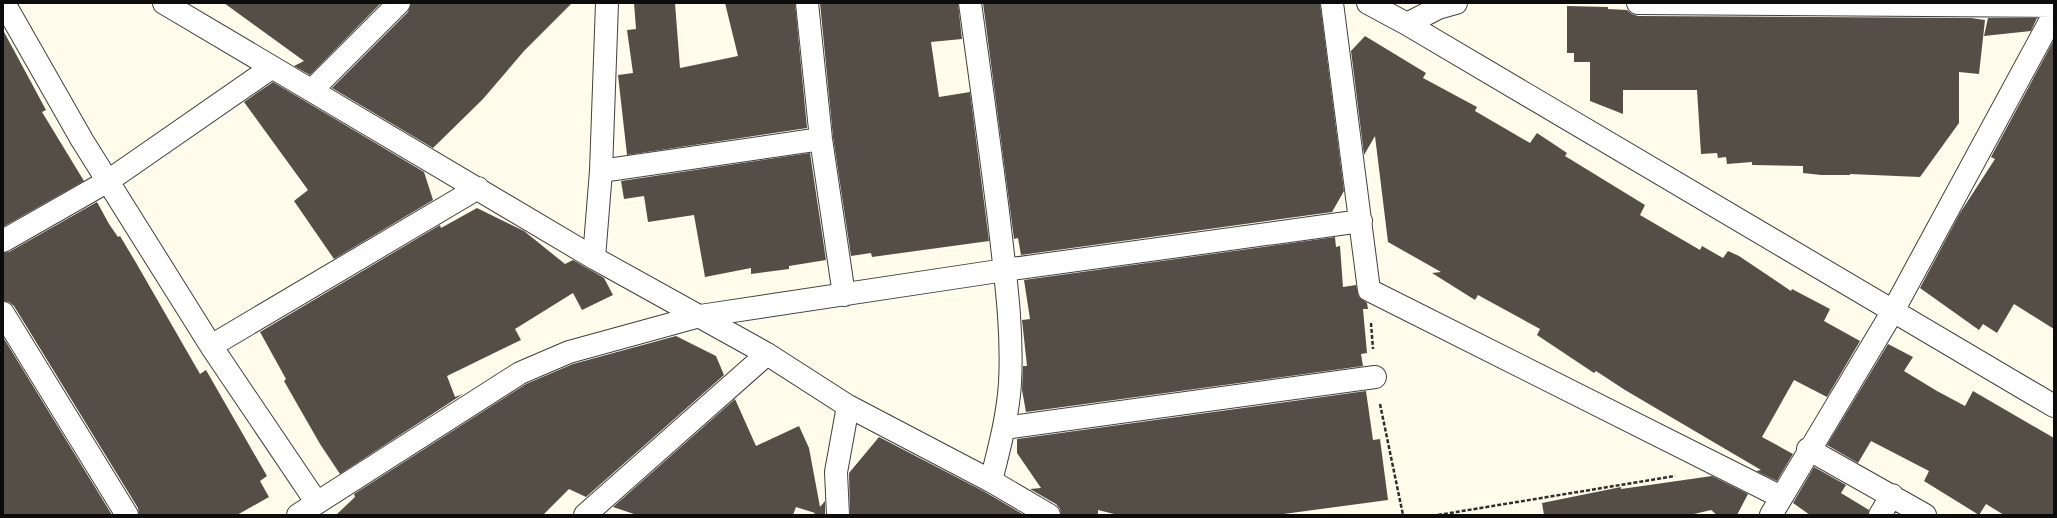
<svg xmlns="http://www.w3.org/2000/svg" width="2057" height="518" viewBox="0 0 2057 518" font-family="Lora,serif">
<rect width="100%" height="100%" fill="#fffceb"/>
<path fill="#554e47" d="M224 3H381L310 75 294 66 304 61Z
M411 3H572L524 51 483 99 433 148 332 88 408 12Z
M634 3H675L680 68 738 56 725 3H795L807 128 627 155 618 75 633 73 627 30 636 29Z
M820 3H958L962 39 931 42 939 97 970 92 989 241 872 257 871 253 851 256 833 137Z
M983 3H1320L1344 191 1332 212 1021 255 1018 238 1014 239Z
M1567 6 1608 7V9L1627 10 1632 14 1638 16 1971 18 1985 20 1979 74 1959 72V123L1920 177 1850 174V175H1821L1803 173V166L1752 165V162L1727 164 1726 157 1718 158 1717 153 1701 154 1697 90H1623V114L1590 101V62H1574V53H1567Z
M1988 18H2037L2031 31 1984 36Z
M3 30 46 110 42 112 84 181 3 227Z
M1365 36 1426 73 1423 78 1477 107 1475 111 1530 143 1537 133 1567 153 1565 156 1645 205 1640 215 1700 250 1702 246 1723 258 1728 251 1739 256 1791 291 1792 289 1830 309 1824 321 1860 341 1827 397 1794 380 1762 437 1793 454 1777 481 1756 471 1761 470 1625 390 1596 371 1594 373 1537 335 1540 329 1478 295 1475 300 1432 273 1441 272 1388 242 1375 136 1364 155 1351 51Z
M2054 40V329L2014 304 1997 333 1983 324 1979 330 1920 288 1960 213 1995 159 1991 157Z
M273 82 424 172 433 200 334 259 294 201 308 190 244 102Z
M810 153 826 260 789 266V269L751 274V268L705 277 694 215 648 222 644 196 624 199 621 181Z
M97 202 109 224 118 237 120 236 135 261 200 374 206 370 267 476 260 481 269 497 237 515H139L138 508 14 306 9 302 3 301V253L9 252Z
M477 208 524 231 565 264 573 260 604 278 613 295 582 310 573 293 515 329 521 340 447 376 455 397 463 394 340 474 320 444 284 381 286 379 260 332 440 225 441 228Z
M1335 237 1336 247 1340 246 1343 287 1356 285 1359 297 1367 303 1368 309H1363L1367 353 1361 354 1363 366 1026 412 1022 390 1023 366H1027L1022 320 1030 319 1024 280Z
M676 336 716 356 724 375 586 497 569 489 543 515H336L355 497 354 494 526 384 573 364Z
M3 337 112 515H3Z
M1888 344 1913 357 1904 371 1937 391 1965 406 1973 391 2054 438V515H2004L1986 504 1979 515 1924 481 1929 471 1871 441 1858 463 1827 445Z
M1366 391 1373 440 1380 439 1388 500 1276 515H1118L1098 510V515H1061L1060 509 1056 504 1030 489 1041 488 1017 453V439Z
M735 399 756 446 799 426 809 448 820 507 825 501V515H813L815 513 796 507 793 515H637L613 507Z
M879 437 985 492 1024 515H850L849 473Z
M1814 467 1846 485 1841 493 1869 510 1868 515H1810L1793 503Z
M1712 476 1748 494 1737 515H1717L1711 510 1690 515H1544L1542 503 1621 487V489Z"/>
<g fill="none" stroke-linecap="round" stroke-linejoin="round">
<g stroke="#3f3f3f" stroke-width="24">
<path id="minor" d="M4 3 82 140 211 346 317 503
M164 3 594 258 767 354 848 406 991 481 1049 515
M807 3 821 139 844 295
M970 3C980 75 990 147 999 220 1005 274 1013 328 1010 383 1008 416 999 449 991 481
M1332 3 1369 290 1781 497
M1368 3 1407 24 2054 406
M1638 3 2054 6
M1407 24 1438 8 1456 3
M312 90 399 3
M601 171 821 139
M3 241 108 181 271 68
M594 258 601 171 607 3
M3 313 127 515
M211 346 478 188
M1004 428 1375 377
M1808 449 1925 515
M298 515 520 373 569 352 700 316 1005 270 1361 221
M585 515 767 354
M838 515 836 472 848 406
M1771 515 1893 311 2054 14
M1880 515 1892 495"/>
</g>
<path stroke="#2e2e2e" stroke-width="2.5" stroke-dasharray="4 2" stroke-linecap="butt" d="M1371 323 1373 349
M1380 404 1403 515
M1438 515 1675 476"/>
<use href="#minor" stroke="#fff" stroke-width="22"/>
</g>
<rect width="2057" height="518" fill="none" stroke="#0c0c0c" stroke-width="8"/>
</svg>
